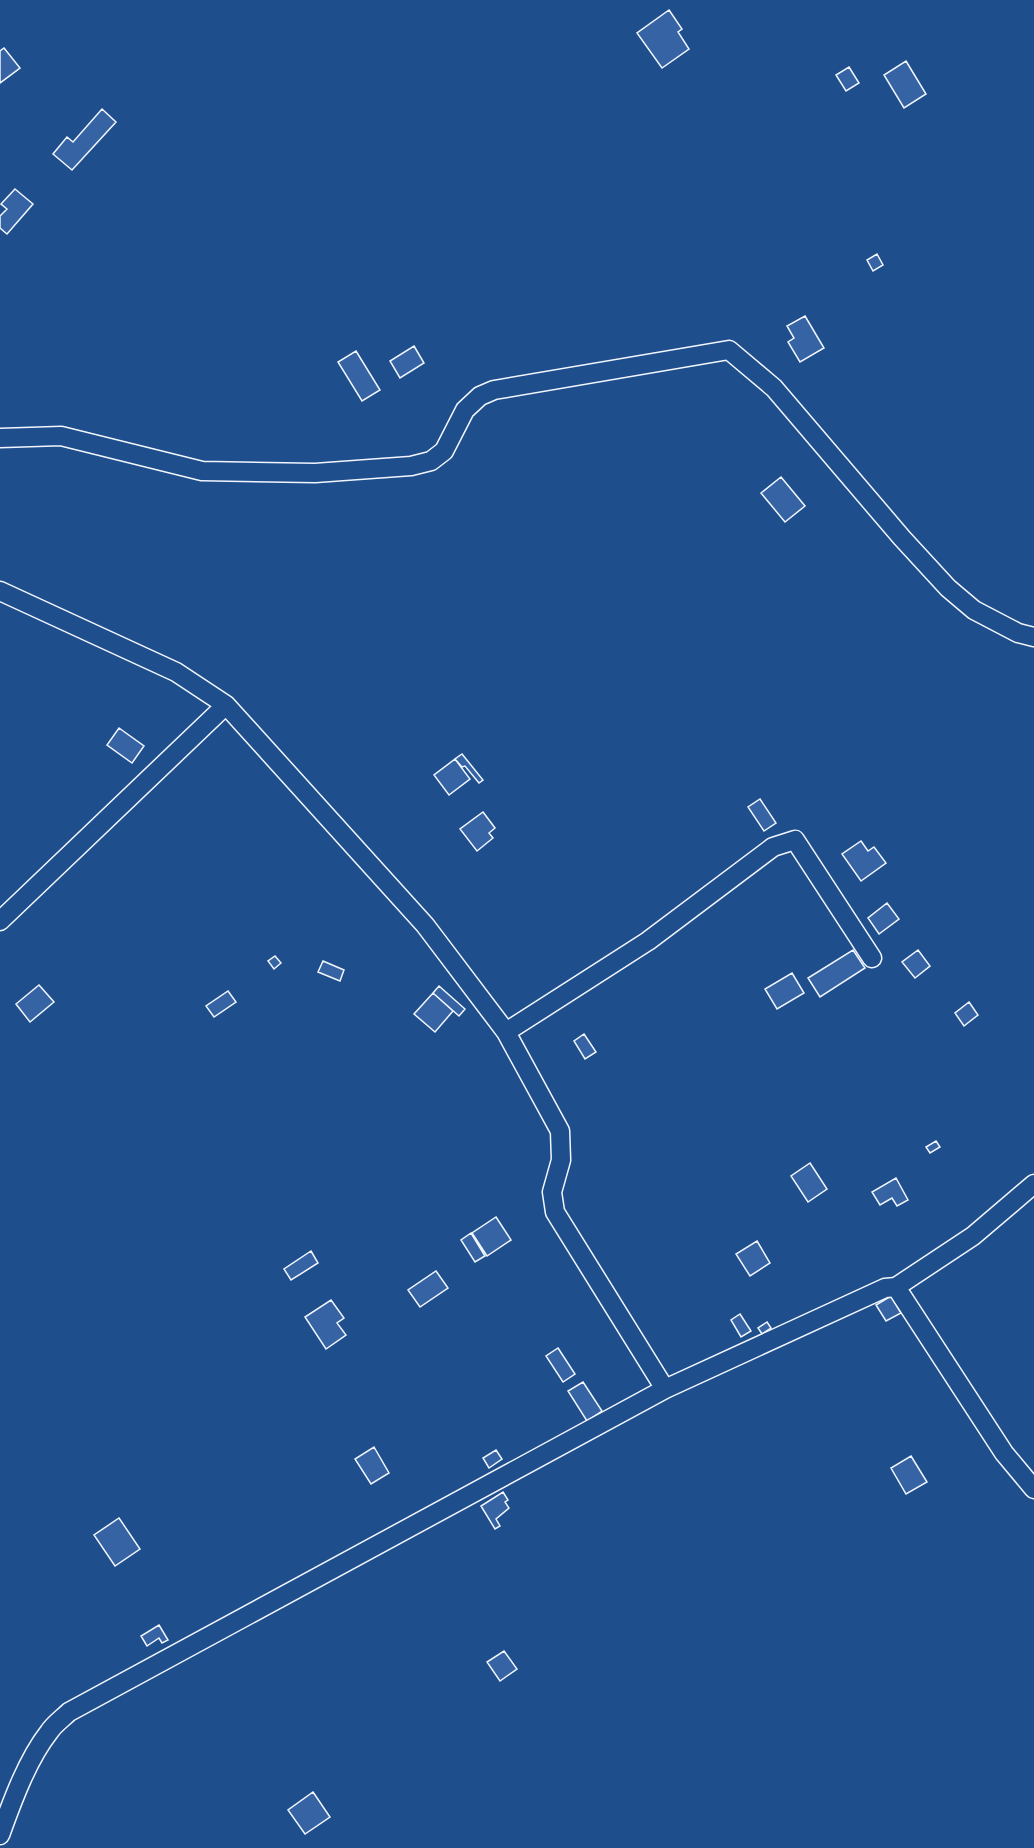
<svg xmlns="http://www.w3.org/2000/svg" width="1034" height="1848" viewBox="0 0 1034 1848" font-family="Montserrat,sans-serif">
<rect width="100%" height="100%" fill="#1f4e8c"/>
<path fill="#3563a3" stroke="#f2f6ff" stroke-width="1.5" d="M669 10 682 29 678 32 689 49 662 68 637 33Z
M4 48 20 68 0 83V51Z
M906 61 926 94 904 108 884 75Z
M849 67 859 83 846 91 836 75Z
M102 109 116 122 72 170 53 154 67 137 73 142Z
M15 189 33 204 7 234 0 228V216L7 209 1 204Z
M877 254 883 265 873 271 867 260Z
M805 316 824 348 800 362 788 342 794 338 787 326Z
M414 346 424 363 400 378 390 361Z
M356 351 380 390 362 401 338 362Z
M781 477 805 506 785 522 761 493Z
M119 728 144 746 132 763 107 745Z
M462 754 483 780 479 783 465 766 462 767 455 759Z
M455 759 470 779 449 795 434 775Z
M760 799 776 823 764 831 748 807Z
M483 812 495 828 489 833 493 838 477 851 460 829Z
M861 841 868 851 874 847 886 863 861 881 842 854Z
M887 903 899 919 879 934 868 918Z
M853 950 865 968 820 997 808 978Z
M918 950 930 966 915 978 902 962Z
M275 956 281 963 274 969 268 961Z
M323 961 344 970 340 981 318 972Z
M792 973 804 993 777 1009 765 989Z
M39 985 54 1002 30 1022 16 1004Z
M439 986 465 1009 459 1016 433 993Z
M228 991 236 1002 214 1017 206 1006Z
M433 993 453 1011 435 1032 414 1014Z
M969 1002 978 1015 964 1026 955 1013Z
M584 1034 596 1052 585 1059 574 1041Z
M936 1141 940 1147 930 1153 926 1147Z
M810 1163 827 1189 808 1202 791 1176Z
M896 1178 908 1200 897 1206 892 1198 880 1205 872 1192Z
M496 1217 511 1240 487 1256 472 1233Z
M471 1233 485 1256 475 1262 461 1240Z
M757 1241 770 1263 750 1276 736 1254Z
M311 1251 318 1263 291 1280 284 1269Z
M436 1271 448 1288 420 1307 408 1290Z
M891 1296 901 1313 886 1321 876 1305Z
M331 1300 344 1318 337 1323 346 1335 326 1349 305 1317Z
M740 1314 751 1331 741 1337 731 1320Z
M767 1322 771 1328 762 1334 758 1328Z
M558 1348 575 1374 563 1382 546 1356Z
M583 1382 602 1411 587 1421 568 1391Z
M374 1447 389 1473 371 1484 355 1459Z
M496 1450 502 1459 489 1468 483 1458Z
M911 1456 927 1482 906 1494 891 1468Z
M503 1492 508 1500 505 1502 509 1508 496 1519 500 1526 495 1529 481 1506Z
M119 1518 140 1549 115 1566 94 1535Z
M159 1625 168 1640 162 1643 159 1638 147 1646 141 1636Z
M504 1651 517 1669 500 1681 487 1662Z
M313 1792 330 1817 305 1834 288 1810Z"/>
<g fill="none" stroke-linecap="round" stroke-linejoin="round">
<g stroke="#f2f6ff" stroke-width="21">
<path id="minor" d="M0 438 61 436 202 471 315 473 411 466 431 461 444 451 465 410 480 396 494 390 729 350 774 388 902 538 948 588 974 610 1018 633 1034 637
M0 591 176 672 226 705 425 925 506 1032 560 1131 561 1160 552 1192 555 1212 665 1389
M0 921 226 705
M506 1032 648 941 773 847 795 840 872 958
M896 1287 1004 1453 1034 1489
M0 1835C12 1802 27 1760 49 1732 54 1724 63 1718 69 1712L665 1389 885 1288 896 1287 973 1236 1034 1184"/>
</g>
<use href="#minor" stroke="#1f4e8c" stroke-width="18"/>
</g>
</svg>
